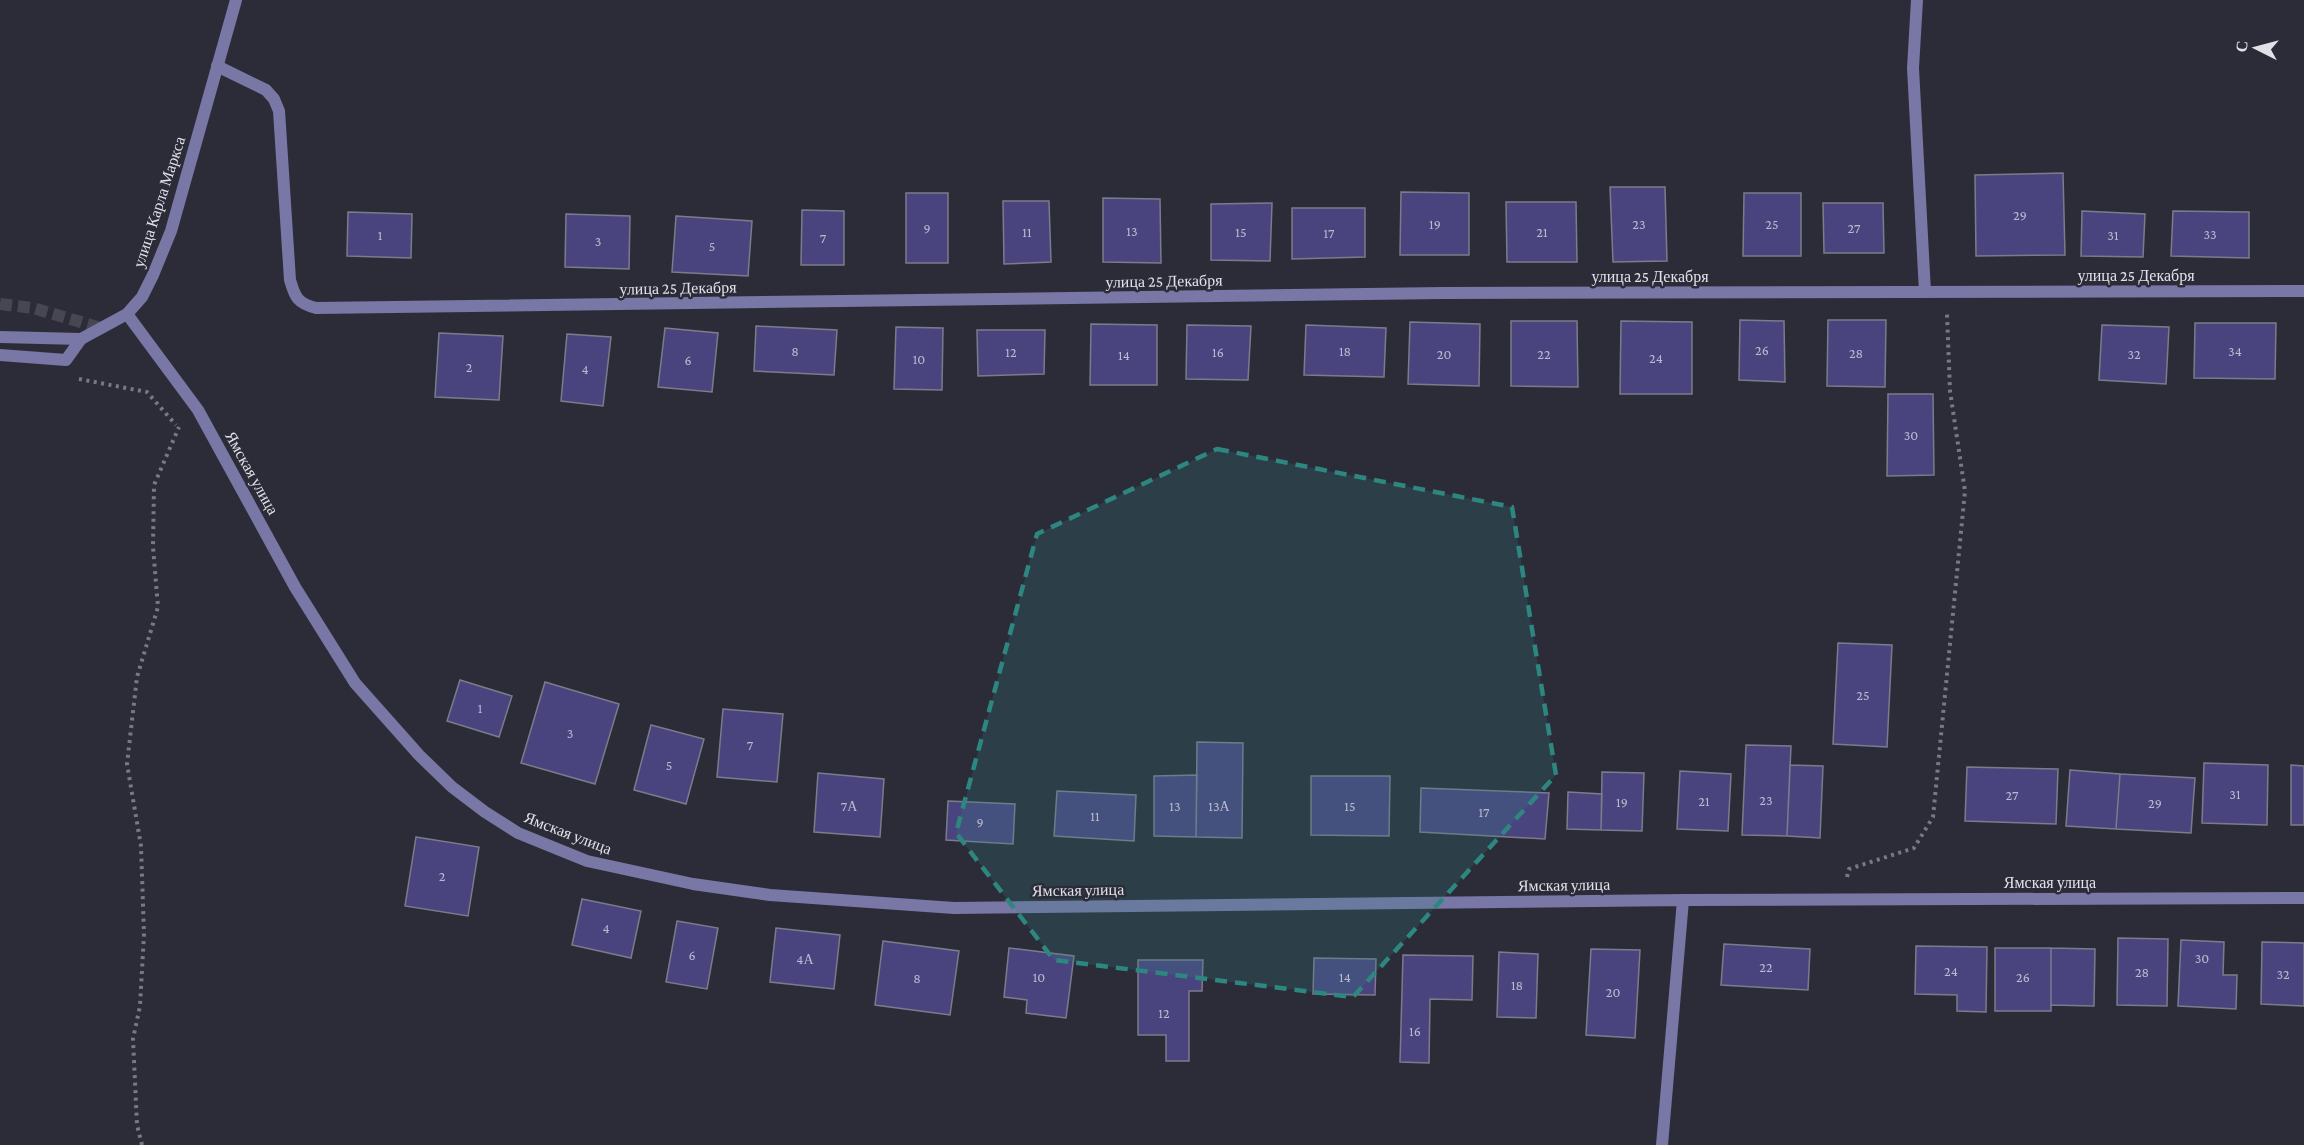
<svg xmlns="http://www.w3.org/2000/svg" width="2304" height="1145" viewBox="0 0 2304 1145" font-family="'Crimson Pro',serif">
<rect width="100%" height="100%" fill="#2c2c39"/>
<path fill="#4a447e" stroke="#7b7b8b" stroke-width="1.5" d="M2063 173 2065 255 1976 256 1975 175Z
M1610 187H1665L1667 261 1613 262Z
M1401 192 1469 193V255H1400Z
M906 193H948V263H906Z
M1744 193H1801V256H1743Z
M1103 198 1160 199 1161 263 1103 262Z
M1003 201H1049L1051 262 1004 264Z
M1506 202H1576L1577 262H1507Z
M1272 203 1270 261 1211 260V204Z
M1823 203H1883L1884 253H1824Z
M1292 208H1365V257L1292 259Z
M802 210 844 211V265H801Z
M2082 211 2145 214 2143 257 2081 256Z
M2173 211 2249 212V258L2171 256Z
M348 212 412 214 411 258 347 256Z
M566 214 630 216 629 269 565 267Z
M676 216 752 221 748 276 672 272Z
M1740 320 1784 321 1785 382 1739 380Z
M1828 320H1886L1885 387 1827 386Z
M1511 321H1577L1578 387 1511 386Z
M1621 321 1692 322V394H1620Z
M1410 322 1480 324 1479 386 1408 384Z
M2195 323H2276L2275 379 2194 378Z
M1091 324 1157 325V385H1090Z
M1187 325 1251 326 1248 380 1186 379Z
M1306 325 1386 328 1384 377 1304 375Z
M2102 325 2169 327 2166 384 2099 380Z
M756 326 837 330 834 375 754 371Z
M896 327 943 328 942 390 894 389Z
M665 328 718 333 712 392 658 387Z
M977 330H1045L1044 374 978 376Z
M439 333 503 336 499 400 435 397Z
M567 334 611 337 603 406 561 401Z
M1888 394H1933L1934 475 1887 476Z
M1838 643 1892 645 1887 747 1833 744Z
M460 680 512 696 499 737 447 721Z
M545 682 619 704 595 784 521 763Z
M723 709 783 714 777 782 717 777Z
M651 725 704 739 686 804 634 790Z
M1197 742 1243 743 1242 838 1196 837Z
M1746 745 1791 746 1787 836 1742 835Z
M2204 763 2268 765 2267 825 2202 823Z
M1790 765 1823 766 1820 838 1787 836Z
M2291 765 2304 766V825H2291Z
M1967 767 2058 769 2056 824 1965 821Z
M2070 770 2120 774 2116 829 2066 826Z
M1680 771 1731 774 1728 831 1677 829Z
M1602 772 1644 773 1642 831 1601 830Z
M818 773 884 779 880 837 814 832Z
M2120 774 2195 778 2191 833 2116 829Z
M1197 775 1196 837 1154 836V776Z
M1311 776H1390L1389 836 1311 835Z
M1421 788 1549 793 1545 839 1420 832Z
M1057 791 1136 795 1134 841 1054 836Z
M1568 792 1602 794 1601 830 1567 829Z
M948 801 1015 804 1013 844 946 840Z
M416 837 479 847 468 916 405 906Z
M582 899 641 911 631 958 572 945Z
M677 921 718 928 707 989 666 982Z
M776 928 840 935 834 989 770 982Z
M2118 938 2168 939 2167 1006 2117 1005Z
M2181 940 2224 942 2223 975H2237L2236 1009 2178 1006Z
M883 941 959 951 950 1015 875 1005Z
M2262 942 2304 943V1006L2261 1004Z
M1724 944 1810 949 1808 990 1721 985Z
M1916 946 1987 947 1986 1012 1957 1011V995L1915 994Z
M1009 948 1074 956 1066 1018 1026 1013 1027 1000 1004 997Z
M1995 948H2051V1011H1995Z
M2051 948 2095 949 2094 1006 2051 1005Z
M1591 949 1640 950 1635 1038 1586 1035Z
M1499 952 1538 954 1536 1018 1497 1017Z
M1403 955 1473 956 1472 1000 1430 999 1429 1063 1400 1062Z
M1314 958 1376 959 1375 995 1313 994Z
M1138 960H1203L1202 991H1189V1061H1166V1035H1138Z"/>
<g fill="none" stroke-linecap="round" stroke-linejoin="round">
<path stroke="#474754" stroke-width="12" stroke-dasharray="12 6" stroke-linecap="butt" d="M0 304 33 308 101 328"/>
<path stroke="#797984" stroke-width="4" stroke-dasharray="3 4.5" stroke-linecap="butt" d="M79 379 147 392 176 425
M1847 877 1849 869 1914 848 1933 817 1965 491 1950 391 1947 314
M142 1145 137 1125 133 1039 140 1006 144 934 141 846 127 764 137 677 158 607 153 547 154 485 179 427"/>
<path stroke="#7977a5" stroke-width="12" d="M1917 0 1913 68 1925 292
M217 66 266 90 274 99 279 111 290 280C295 297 297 303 316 308L1443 293 2304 291
M127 314 198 410 295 587 355 683 419 755 452 787 485 812 518 833 587 861 693 884 770 895 954 908 1683 900 2304 898
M0 355 66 360 81 339
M1662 1145 1683 900"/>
<path stroke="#7977a5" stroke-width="12" d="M0 337 81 339 127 314 142 297 153 275 171 231 236 0"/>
</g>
<path fill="#2e8681" fill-opacity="0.2" stroke="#2e8681" stroke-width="4.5" stroke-dasharray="12 8" stroke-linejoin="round" d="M1217 449 1512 507 1556 775 1353 997 1054 960 956 833 1037 534Z"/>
<g text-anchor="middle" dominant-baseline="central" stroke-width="5" stroke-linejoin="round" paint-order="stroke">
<g font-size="14" fill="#bbbacf">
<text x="2020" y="215">29</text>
<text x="1435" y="224">19</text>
<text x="1639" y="224">23</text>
<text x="1772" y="224">25</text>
<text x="927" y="228">9</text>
<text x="1854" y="228">27</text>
<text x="1132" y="231">13</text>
<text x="1027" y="232">11</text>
<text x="1241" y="232">15</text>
<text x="1542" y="232">21</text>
<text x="1329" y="233">17</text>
<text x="2210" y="234">33</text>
<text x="380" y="235">1</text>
<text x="2113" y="235">31</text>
<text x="823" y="238">7</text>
<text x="598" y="241">3</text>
<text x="712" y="246">5</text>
<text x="1762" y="350">26</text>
<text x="795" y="351">8</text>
<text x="1345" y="351">18</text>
<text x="2235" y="351">34</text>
<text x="1011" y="352">12</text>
<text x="1218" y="352">16</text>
<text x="1856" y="353">28</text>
<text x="1444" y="354">20</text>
<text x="1544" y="354">22</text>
<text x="2134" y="354">32</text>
<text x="1124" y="355">14</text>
<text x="1656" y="358">24</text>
<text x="919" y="359">10</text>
<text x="688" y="360">6</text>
<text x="469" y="367">2</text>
<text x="585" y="369">4</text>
<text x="1911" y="435">30</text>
<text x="1863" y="695">25</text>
<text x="480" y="708">1</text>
<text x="570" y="733">3</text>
<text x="750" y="745">7</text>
<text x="669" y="765">5</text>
<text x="2235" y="794">31</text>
<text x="2012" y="795">27</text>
<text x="1766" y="800">23</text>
<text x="1704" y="801">21</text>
<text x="1622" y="802">19</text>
<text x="2155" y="803">29</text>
<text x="849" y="806">7А</text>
<text x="1175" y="806">13</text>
<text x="1219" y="806">13А</text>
<text x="1350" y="806">15</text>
<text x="1484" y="812">17</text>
<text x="1095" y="816">11</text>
<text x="980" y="822">9</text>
<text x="442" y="876">2</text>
<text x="606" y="928">4</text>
<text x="692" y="955">6</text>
<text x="2202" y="958">30</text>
<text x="805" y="959">4А</text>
<text x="1766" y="967">22</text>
<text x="1951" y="971">24</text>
<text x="2142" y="972">28</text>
<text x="2283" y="974">32</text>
<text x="1039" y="977">10</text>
<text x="1345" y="977">14</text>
<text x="2023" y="977">26</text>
<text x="917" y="978">8</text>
<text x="1517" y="985">18</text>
<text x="1613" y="992">20</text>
<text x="1164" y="1013">12</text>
<text x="1415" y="1031">16</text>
</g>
<g font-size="16" fill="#e1e1ea" stroke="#2c2c39">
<text transform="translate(159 202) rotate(-72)">улица Карла Маркса</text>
<text x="2136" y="275">улица 25 Декабря</text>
<text x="1650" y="276">улица 25 Декабря</text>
<text transform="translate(1164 281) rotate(-1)">улица 25 Декабря</text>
<text transform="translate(678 288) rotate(-1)">улица 25 Декабря</text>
<text transform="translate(252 473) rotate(61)">Ямская улица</text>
<text transform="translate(568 833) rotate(21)">Ямская улица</text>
<text x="2050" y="882">Ямская улица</text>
<text transform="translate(1564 885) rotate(-1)">Ямская улица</text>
<text transform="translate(1078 890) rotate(-1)">Ямская улица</text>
</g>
</g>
<g transform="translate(2256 48) rotate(276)" stroke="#2c2c39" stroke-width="4.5" paint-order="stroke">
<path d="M0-4.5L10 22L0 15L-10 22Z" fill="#e1e1ea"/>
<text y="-9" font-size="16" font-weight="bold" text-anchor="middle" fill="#e1e1ea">С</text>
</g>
</svg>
